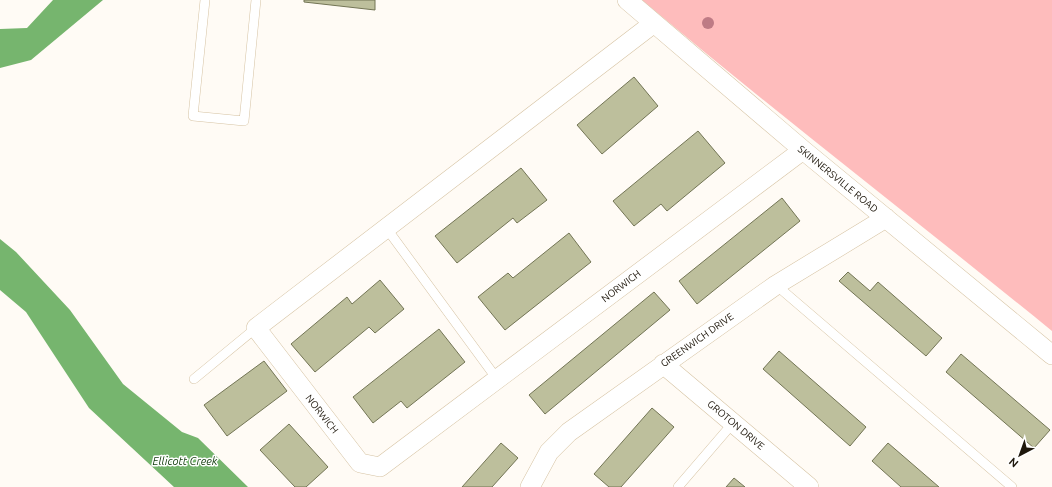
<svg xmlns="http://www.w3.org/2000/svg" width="1052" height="487" viewBox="0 0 1052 487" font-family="Ubuntu,sans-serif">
<rect width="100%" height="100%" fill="#fffbf5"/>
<path fill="#febcbc" d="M642 0H1052V331C916 220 776 113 642 0Z"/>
<path fill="#76b56e" d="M53 0H103L31 60 0 68V29L27 28Z
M0 239 16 252 70 310 123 384 182 432 198 438 248 487H174L89 408 26 312 0 290Z"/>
<path fill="#bdbf9c" stroke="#737555" d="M304 0H375V10L304 2Z
M634 77 658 106 602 154 577 125Z
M698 131 725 163 667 211 661 204 634 226 613 201Z
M521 168 547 200 517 223 513 218 457 263 435 236Z
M782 198 800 221 697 304 679 281Z
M569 233 591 262 505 330 478 297 508 273 513 278Z
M848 272 870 291 878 282 942 338 926 356 839 281Z
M380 280 404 309 375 333 369 327 315 372 291 344 347 297 352 304Z
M654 292 670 310 545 414 529 395Z
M439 329 465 362 407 408 401 401 373 423 353 397Z
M779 351 866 427 850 446 763 369Z
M961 354 1050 430 1034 448 946 372Z
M264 361 287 391 227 436 204 405Z
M652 408 674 427 621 487H609L594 474Z
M289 424 328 467 306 487H295L260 450Z
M501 443 518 458 492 487H462Z
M888 443 939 487H901L872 461Z
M734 478 745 487H726Z"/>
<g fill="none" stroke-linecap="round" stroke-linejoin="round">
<g stroke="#d6c3a3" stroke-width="10">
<path id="lane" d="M205 0 193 116 244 121 256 0
M387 229 497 379
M776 285 1012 487
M194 379 256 328
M678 487 733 423"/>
</g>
<g stroke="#d6c3a3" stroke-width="20">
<path id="street" d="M627 0 803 150 1052 355
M654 23 256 328 360 463 380 467 803 150
M663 364 809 487
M530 487 549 452 569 432 776 285 886 218"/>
</g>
<use href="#lane" stroke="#fff" stroke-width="9"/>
<use href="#street" stroke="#fff" stroke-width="19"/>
</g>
<circle fill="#be7b85" cx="708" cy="23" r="6"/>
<g text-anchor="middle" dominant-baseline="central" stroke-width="3" stroke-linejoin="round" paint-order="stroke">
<g font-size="10" fill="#1e170c" stroke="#fff">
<text transform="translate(838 179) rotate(39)">SKINNERSVILLE ROAD</text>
<text transform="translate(621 286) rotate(-37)">NORWICH</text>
<text transform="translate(697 340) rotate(-35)">GREENWICH DRIVE</text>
<text transform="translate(322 414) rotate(52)">NORWICH</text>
<text transform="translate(736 425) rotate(40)">GROTON DRIVE</text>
</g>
<g font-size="11" font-style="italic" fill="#103b0a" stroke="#fff">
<text x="185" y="461">Ellicott Creek</text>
</g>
</g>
<g transform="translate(1020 455) rotate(221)" stroke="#ffffff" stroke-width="3" paint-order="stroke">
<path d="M0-3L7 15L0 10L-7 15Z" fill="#1e170c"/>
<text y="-6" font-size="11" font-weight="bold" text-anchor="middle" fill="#1e170c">N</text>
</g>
</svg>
